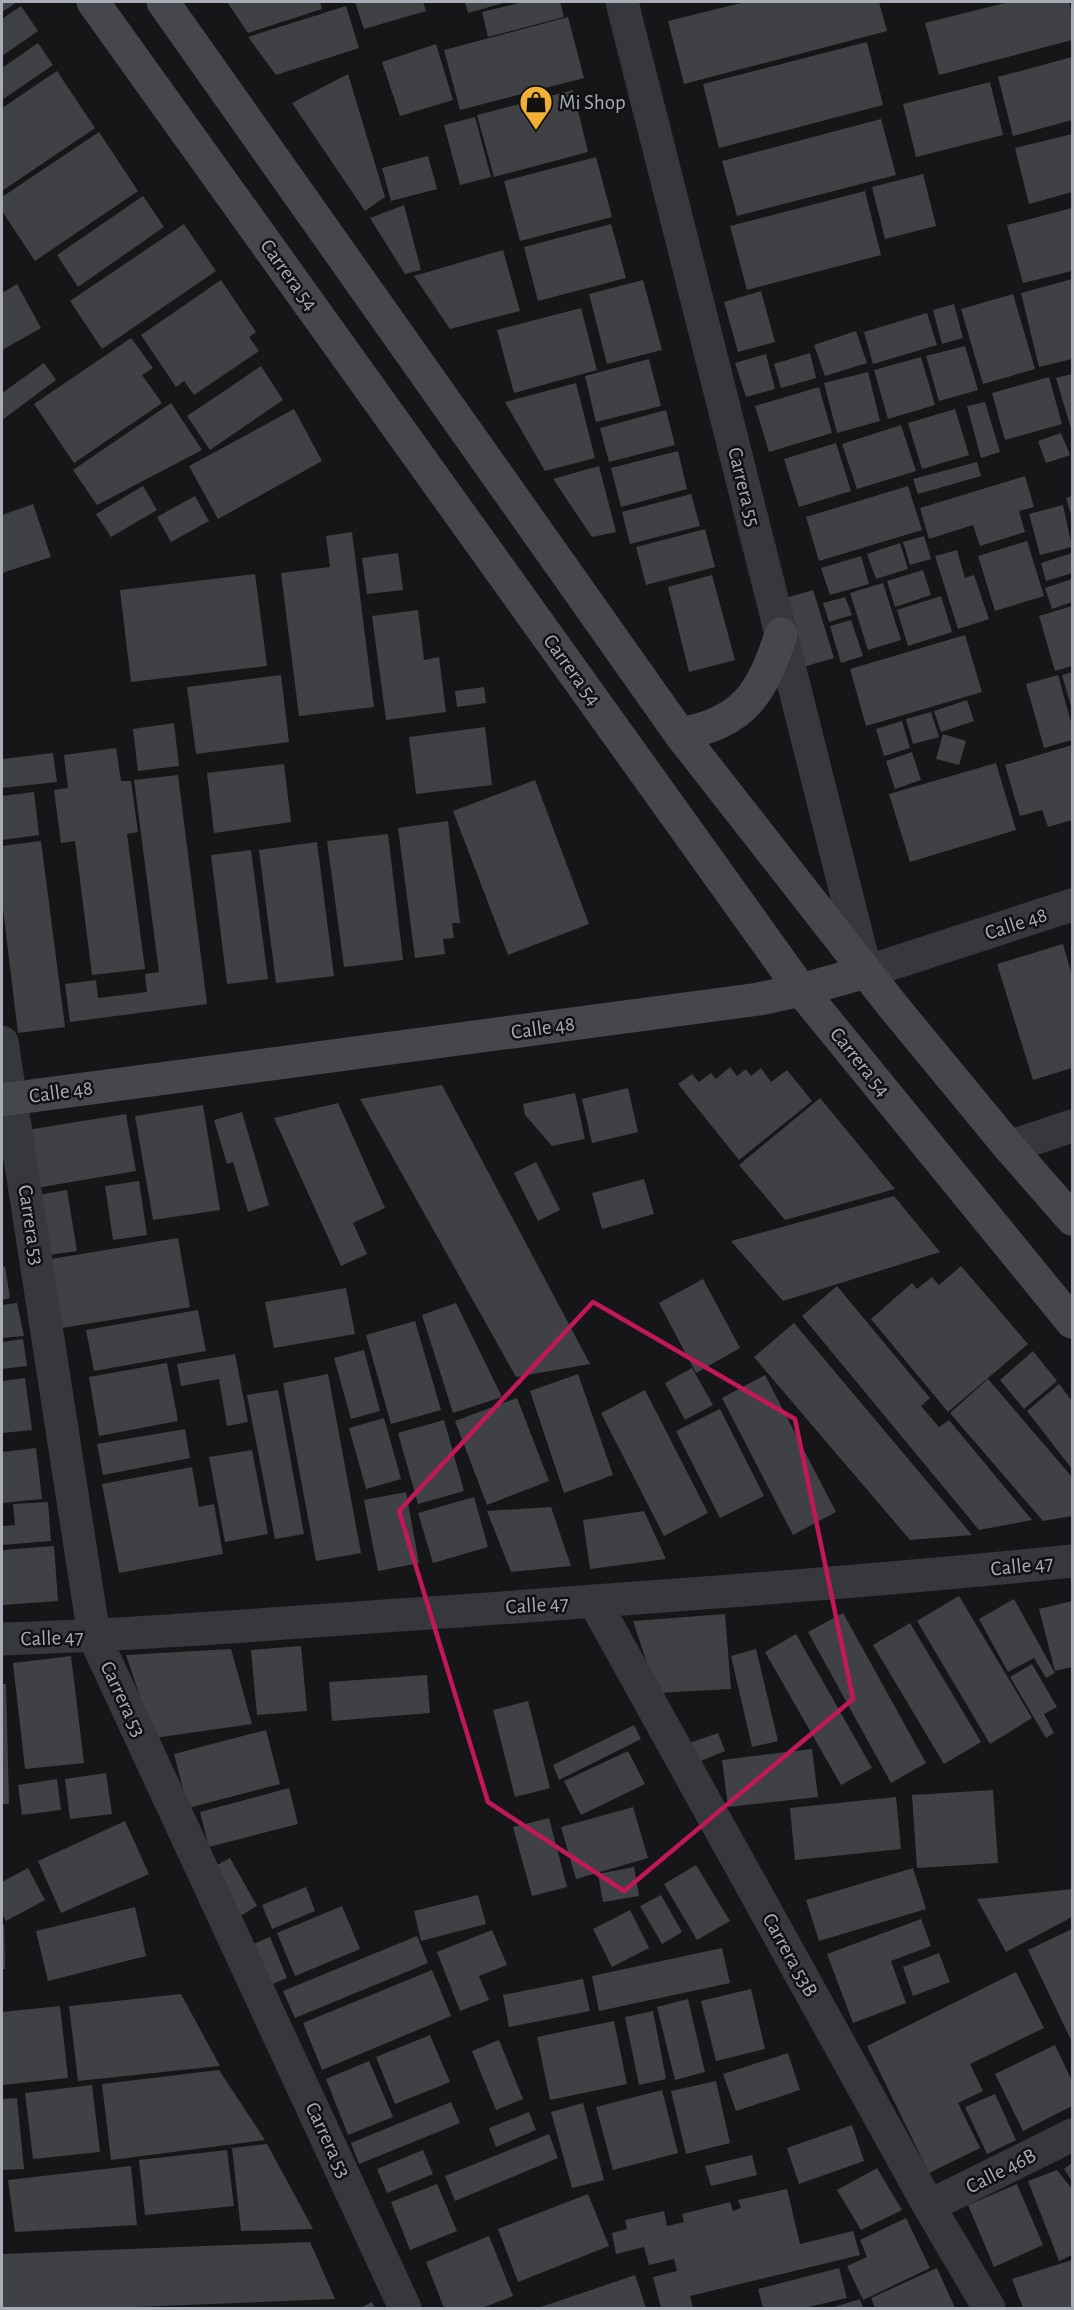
<svg xmlns="http://www.w3.org/2000/svg" width="1074" height="2310" viewBox="0 0 1074 2310" font-family="'Alegreya Sans',sans-serif">
<rect width="100%" height="100%" fill="#161618"/>
<path fill="#404145" d="M2 2H17L2 12Z
M227 2H320L322 9 248 33Z
M355 2H423L426 11 364 29Z
M465 2H507L468 13Z
M523 2H560L564 17 488 37 482 12Z
M745 2H879L887 31 684 84 668 21Z
M1009 2H1069L1072 14V40L939 75 925 23Z
M21 6 38 31 2 56V19Z
M346 6 359 48 276 75 248 37Z
M568 17 584 78 460 110 444 50Z
M867 42 883 105 719 148 703 84Z
M38 43 53 65 2 100V68Z
M436 44 453 100 400 116 382 62Z
M1072 57V120L1013 136 998 77Z
M57 71 95 128 2 191V108Z
M348 74 385 197 365 211 292 103Z
M990 82 1003 135 916 157 903 104Z
M573 90 588 152 494 177 477 115Z
M475 117 491 177 460 185 444 125Z
M881 119 896 175 737 216 722 161Z
M99 132 138 191 35 261 2 211V197Z
M1072 134V192L1029 204 1015 148Z
M428 156 437 189 391 201 382 168Z
M596 157 612 217 520 241 504 181Z
M923 174 936 226 885 239 872 187Z
M865 191 881 255 747 290 730 226Z
M143 196 164 227 78 287 57 255Z
M404 205 421 270 405 274 370 218Z
M1072 208V271L1023 283 1007 225Z
M184 224 216 271 102 349 70 301Z
M611 224 626 278 538 301 524 247Z
M503 250 520 311 450 329 414 276Z
M1072 279V359L1039 367 1021 293Z
M221 280 256 332 249 337 259 351 194 395 184 381 176 387 141 335Z
M643 280 662 350 607 364 589 294Z
M17 284 41 328 2 350V293Z
M761 291 775 342 738 352 724 302Z
M1013 294 1035 369 983 384 961 309Z
M954 304 963 338 942 344 933 310Z
M581 308 597 370 514 393 497 330Z
M927 313 937 345 873 364 864 332Z
M856 331 867 363 825 376 814 345Z
M131 338 153 368 142 375 162 403 74 463 34 404Z
M965 346 978 390 939 401 926 356Z
M810 353 816 378 781 388 774 364Z
M766 354 775 389 746 397 735 363Z
M921 357 935 405 888 419 874 370Z
M649 359 661 406 596 422 585 376Z
M44 363 56 380 2 420V393Z
M261 366 283 400 210 450 187 416Z
M868 372 880 421 837 433 824 383Z
M1072 374V432L1056 378Z
M1049 377 1062 424 1005 440 992 393Z
M576 383 595 458 545 471 505 402Z
M819 387 832 433 769 452 755 406Z
M985 402 1000 452 981 458 967 406Z
M171 403 202 450 97 505 73 470Z
M294 409 322 461 218 519 189 466Z
M955 409 969 455 922 469 908 423Z
M666 410 675 445 609 462 600 428Z
M901 425 916 471 857 489 842 444Z
M1061 433 1070 455 1046 463 1038 441Z
M836 443 851 491 799 507 784 459Z
M678 451 687 489 621 507 611 468Z
M977 462 981 476 918 494 913 479Z
M599 466 616 532 592 537 553 479Z
M1025 476 1034 507 1019 511 1025 532 980 546 973 525 929 539 920 508Z
M143 486 157 510 111 537 96 514Z
M908 486 922 530 819 561 806 517Z
M691 494 700 526 630 544 622 512Z
M195 496 209 521 171 542 157 517Z
M1072 496V518L1066 498Z
M33 504 51 557 2 573V515Z
M1063 505 1072 547 1040 555 1029 514Z
M705 529 715 567 646 585 636 547Z
M352 532 374 707 299 716 281 573 330 567 326 536Z
M924 536 931 559 910 565 903 542Z
M1027 541 1044 596 995 611 978 556Z
M900 543 908 569 876 579 867 554Z
M957 550 965 578 974 575 989 619 958 629 935 556Z
M398 553 403 590 367 594 362 558Z
M1072 553V573L1046 581 1041 563Z
M861 556 869 584 830 595 821 568Z
M923 570 931 595 895 607 887 581Z
M255 574 267 666 131 682 120 590Z
M712 575 735 660 689 672 668 587Z
M1072 579V602L1052 609 1045 588Z
M883 583 901 640 868 650 850 593Z
M813 590 834 658 803 667 782 599Z
M941 596 952 632 908 646 897 610Z
M845 597 852 615 829 622 823 603Z
M1072 606V666L1055 671 1039 616Z
M418 610 424 660 439 657 446 712 386 720 372 616Z
M851 620 863 656 841 663 830 626Z
M965 635 982 692 866 726 850 669Z
M1072 672V710L1062 675Z
M281 675 289 742 196 754 187 687Z
M1058 675 1072 726V740L1044 748 1026 684Z
M484 687 486 703 457 707 455 691Z
M967 700 974 721 941 732 934 711Z
M931 712 939 737 913 744 906 719Z
M902 721 910 748 884 756 876 729Z
M174 723 179 766 138 771 133 729Z
M485 727 492 785 416 794 409 737Z
M943 734 966 741 959 765 936 759Z
M1072 745V820L1048 827 1042 810 1020 816 1005 765Z
M116 748 121 781H131L138 832 127 834 145 969 92 975 75 841 61 843 54 790 68 788 64 755Z
M912 752 921 780 895 789 886 761Z
M53 753 57 782 2 788V759Z
M996 763 1016 830 910 862 889 794Z
M284 764 291 822 214 833 207 773Z
M178 775 207 1004 70 1022 65 984 96 980 98 998 147 992 145 974 159 972 134 780Z
M535 780 589 924 508 955 453 811Z
M34 792 39 835 2 840V796Z
M448 821 460 923H452L454 938 443 939 445 954 415 958 398 828Z
M388 834 403 960 344 967 327 841Z
M41 841 65 1027 18 1033 2 901V846Z
M317 842 334 976 276 983 259 850Z
M251 850 268 979 227 984 211 855Z
M1063 944 1072 976V1068L1033 1080 997 964Z
M730 1067 737 1076 746 1069 751 1076 761 1068 771 1082 787 1070 812 1101 739 1160 678 1084 692 1074 699 1082 711 1073 716 1079Z
M442 1085 590 1364 516 1377 360 1099Z
M628 1088 638 1132 592 1143 582 1099Z
M575 1093 585 1139 552 1146 525 1115 523 1104Z
M820 1098 895 1189 785 1220 739 1165Z
M338 1103 385 1208 353 1223 367 1254 341 1266 274 1118Z
M203 1105 220 1210 153 1220 135 1116Z
M242 1112 269 1205 248 1212 233 1162 227 1164 214 1120Z
M126 1114 136 1171 36 1188 27 1130Z
M536 1162 560 1210 538 1221 514 1173Z
M644 1179 654 1214 602 1229 592 1193Z
M139 1181 147 1235 113 1240 105 1186Z
M67 1190 77 1251 41 1256 32 1196Z
M894 1196 940 1252 783 1301 731 1241Z
M178 1238 190 1307 62 1328 51 1259Z
M5 1266 10 1298 2 1300V1267Z
M961 1266 1028 1344 948 1412 871 1319 912 1283 917 1289 932 1277 939 1285Z
M703 1279 740 1348 696 1373 659 1303Z
M837 1286 930 1398 921 1406 939 1427 949 1420 1032 1520 979 1530 802 1316Z
M346 1288 355 1334 274 1348 265 1302Z
M17 1303 24 1336 2 1338V1305Z
M456 1303 502 1397 453 1413 422 1315Z
M198 1310 206 1351 94 1371 86 1330Z
M415 1321 441 1410 391 1424 366 1335Z
M794 1323 972 1535 910 1540 754 1357Z
M23 1339 27 1366 2 1369V1342Z
M364 1350 380 1411 351 1419 334 1358Z
M1033 1351 1057 1381 1024 1409 1000 1380Z
M235 1354 248 1422 227 1426 219 1379 181 1386 177 1364Z
M167 1363 178 1421 99 1436 89 1377Z
M692 1368 713 1405 685 1420 665 1383Z
M328 1374 361 1553 316 1561 283 1383Z
M578 1374 613 1475 564 1493 530 1391Z
M765 1375 836 1512 793 1535 722 1398Z
M25 1378 32 1430 2 1433V1381Z
M988 1379 1072 1477V1516L1043 1521 950 1413Z
M1059 1384 1072 1401V1469L1027 1411Z
M278 1390 304 1534 275 1539 247 1395Z
M645 1390 708 1513 664 1536 601 1413Z
M517 1398 549 1481 487 1505 455 1421Z
M720 1409 764 1496 720 1518 676 1431Z
M384 1418 401 1479 366 1489 349 1428Z
M444 1420 464 1491 418 1504 398 1433Z
M185 1429 190 1458 103 1475 97 1444Z
M36 1448 42 1499 2 1503V1452Z
M252 1450 268 1534 225 1542 209 1457Z
M192 1467 199 1507 214 1504 223 1554 119 1573 102 1484Z
M406 1492 419 1563 378 1571 364 1500Z
M474 1497 488 1547 433 1563 418 1513Z
M48 1502 51 1541 2 1545V1526L15 1525 13 1504Z
M551 1507 571 1566 511 1572 487 1511Z
M644 1511 666 1559 590 1569 583 1520Z
M54 1546 58 1601 2 1605V1550Z
M959 1596 1032 1718 990 1744 917 1621Z
M1014 1599 1055 1673 1046 1678 1034 1658 1008 1672 979 1619Z
M1072 1601V1667L1055 1671 1039 1609Z
M843 1613 926 1763 891 1783 808 1632Z
M725 1614 731 1689 657 1693 633 1621Z
M910 1623 981 1742 944 1764 873 1645Z
M796 1634 872 1768 841 1785 765 1652Z
M301 1646 307 1711 257 1715 251 1650Z
M231 1649 252 1724 154 1738 126 1655Z
M756 1649 778 1741 752 1747 731 1656Z
M71 1656 84 1763 25 1769 13 1663Z
M1032 1664 1057 1707 1044 1714 1054 1733 1046 1738 1010 1677Z
M427 1675 430 1713 332 1721 329 1682Z
M2 1684H6L9 1804H2Z
M528 1701 550 1788 515 1797 493 1710Z
M634 1725 641 1739 559 1780 553 1765Z
M266 1730 280 1784 188 1808 174 1754Z
M718 1733 725 1751 691 1765 684 1745Z
M812 1749 818 1797 728 1807 722 1760Z
M628 1751 645 1784 581 1815 564 1781Z
M106 1773 112 1814 70 1819 65 1779Z
M57 1779 61 1810 22 1815 18 1785Z
M289 1788 298 1824 209 1847 200 1812Z
M993 1790 998 1863 917 1868 912 1795Z
M896 1797 901 1849 795 1860 790 1808Z
M633 1807 648 1858 576 1879 561 1827Z
M549 1818 567 1887 532 1896 513 1827Z
M125 1821 149 1874 61 1913 38 1861Z
M230 1858 257 1906 232 1921 204 1872Z
M696 1865 730 1921 697 1940 664 1884Z
M634 1867 639 1896 603 1902 598 1874Z
M28 1868 45 1900 6 1921 2 1914V1882Z
M913 1868 926 1909 819 1941 806 1900Z
M306 1887 315 1911 272 1929 262 1905Z
M1072 1889V1917L1006 1952 977 1899Z
M478 1895 486 1924 421 1941 414 1911Z
M661 1895 682 1932 662 1944 640 1906Z
M342 1906 360 1949 295 1976 277 1933Z
M135 1907 146 1956 48 1981 36 1931Z
M630 1910 649 1948 612 1967 593 1929Z
M921 1919 931 1946 891 1961 906 2003 853 2023 827 1954Z
M2 1925H4L5 1969H2Z
M1072 1929V2042L1028 1950Z
M492 1930 507 1965 479 1976 489 2000 460 2011 437 1952Z
M417 1936 428 1963 295 2018 283 1991Z
M270 1937 287 1978 263 1988 246 1947Z
M722 1948 730 1983 599 2011 592 1976Z
M939 1953 950 1982 913 1996 903 1967Z
M432 1970 451 2016 322 2070 303 2023Z
M1016 1972 1044 2028 970 2064 983 2091 958 2103 980 2148 929 2173 867 2046Z
M583 1979 590 2011 509 2027 503 1995Z
M751 1989 765 2049 716 2061 701 2001Z
M181 1994 220 2066 78 2081 69 2006Z
M688 1999 705 2072 675 2080 657 2007Z
M60 2006 68 2078 2 2085V2012Z
M653 2011 666 2079 639 2085 625 2017Z
M614 2021 627 2084 550 2100 537 2037Z
M430 2035 450 2082 395 2104 376 2057Z
M499 2040 523 2099 496 2110 472 2051Z
M1055 2045 1072 2081V2106L1023 2131 995 2074Z
M788 2053 800 2090 736 2111 723 2074Z
M369 2061 393 2117 348 2135 326 2079Z
M219 2070 265 2140 111 2160 102 2084Z
M716 2081 730 2143 686 2154 671 2091Z
M92 2085 100 2152 33 2159 25 2093Z
M662 2090 678 2153 613 2170 596 2107Z
M995 2094 1016 2140 987 2154 965 2107Z
M17 2098 24 2169 2 2170V2099Z
M451 2102 460 2123 359 2164 351 2143Z
M583 2103 604 2180 572 2188 551 2112Z
M529 2112 536 2130 496 2147 489 2128Z
M852 2125 864 2161 799 2184 787 2148Z
M549 2134 558 2158 455 2201 445 2176Z
M267 2144 313 2229 241 2231 232 2148Z
M227 2150 234 2206 145 2215 139 2160Z
M423 2150 433 2174 387 2193 377 2169Z
M752 2155 757 2175 711 2186 705 2166Z
M1072 2163V2181L1064 2169Z
M131 2166 137 2225 15 2232 8 2180Z
M877 2168 902 2210 861 2230 837 2190Z
M1057 2170 1072 2189V2255L1059 2261 1028 2181Z
M437 2184 457 2231 410 2250 391 2202Z
M1017 2184 1043 2245 994 2267 968 2205Z
M787 2189 800 2244 853 2231 860 2255 690 2296 693 2308H661L653 2277 677 2271 674 2259 649 2265 644 2247 616 2254 612 2233 627 2229 625 2220 664 2211 667 2226 684 2222 682 2214 730 2202 733 2211 741 2208 738 2200Z
M588 2194 609 2246 518 2282 498 2229Z
M906 2218 930 2268 863 2300 847 2266 867 2257 860 2240Z
M489 2236 513 2296 482 2308H444L426 2262Z
M310 2242 335 2299 108 2308H2V2254Z
M1072 2260V2308H1023L1012 2279Z
M839 2268 847 2298 804 2308H763L758 2289Z
M937 2268 955 2308H875L871 2298Z
M635 2275 646 2308H538Z
M860 2299 863 2308H831Z
M372 2302 375 2308H360Z"/>
<g fill="none" stroke-linecap="round" stroke-linejoin="round">
<path stroke="#37383d" stroke-width="33" d="M622 2 866 972 1072 905
M2 1042 94 1636 405 2308
M1009 1147 1072 1126
M594 1601 929 2206 989 2308
M2 1639C154 1634 307 1621 459 1611 664 1596 868 1582 1072 1561
M929 2206 1072 2135"/>
<path stroke="#45474d" stroke-width="33" d="M93 2 801 990 1072 1322
M163 2 680 734 892 1005 1009 1147 1072 1219
M680 734C744 723 762 693 781 634
M2 1100 759 999 801 990 866 972"/>
</g>
<path fill="none" stroke="#c2185b" stroke-width="4.5" stroke-linejoin="round" d="M593 1302 795 1419 853 1699 624 1891 488 1802 399 1511Z"/>
<defs>
<g id="shop-pin" transform="scale(1.725)"><path d="M0 17L-7.5 6A9.5 9.5 0 1 1 7.5 6Z" fill="#f2b134" stroke="#111113"/><path d="M-5-2.5h2.3a2.7 3.5 0 0 1 5.4 0H5L5.5 6h-11ZM-1.5-2.5h3a1.5 2.3 0 0 0-3 0Z" fill="#111"/></g>
</defs>
<g fill-rule="evenodd">
<use href="#shop-pin" x="536" y="102"/>
</g>
<g text-anchor="middle" dominant-baseline="central" stroke-width="5" stroke-linejoin="round" paint-order="stroke">
<g font-size="21" fill="#a8adb8" stroke="#111113" text-anchor="start">
<text x="559" y="102">Mi Shop</text>
</g>
<g font-size="21" fill="#a8adb8" stroke="#111113">
<text transform="translate(289 275) rotate(54)">Carrera 54</text>
<text transform="translate(744 487) rotate(76)">Carrera 55</text>
<text transform="translate(572 670) rotate(54)">Carrera 54</text>
<text transform="translate(1016 924) rotate(-18)">Calle 48</text>
<text transform="translate(543 1028) rotate(-8)">Calle 48</text>
<text transform="translate(860 1062) rotate(51)">Carrera 54</text>
<text transform="translate(61 1092) rotate(-8)">Calle 48</text>
<text transform="translate(31 1225) rotate(81)">Carrera 53</text>
<text transform="translate(1022 1566) rotate(-6)">Calle 47</text>
<text transform="translate(537 1605) rotate(-4)">Calle 47</text>
<text transform="translate(52 1638) rotate(-2)">Calle 47</text>
<text transform="translate(123 1699) rotate(65)">Carrera 53</text>
<text transform="translate(790 1955) rotate(61)">Carrera 53B</text>
<text transform="translate(328 2140) rotate(65)">Carrera 53</text>
<text transform="translate(1001 2171) rotate(-27)">Calle 46B</text>
</g>
</g>
<rect width="1074" height="2310" fill="none" stroke="#a8adb8" stroke-width="6"/>
</svg>
